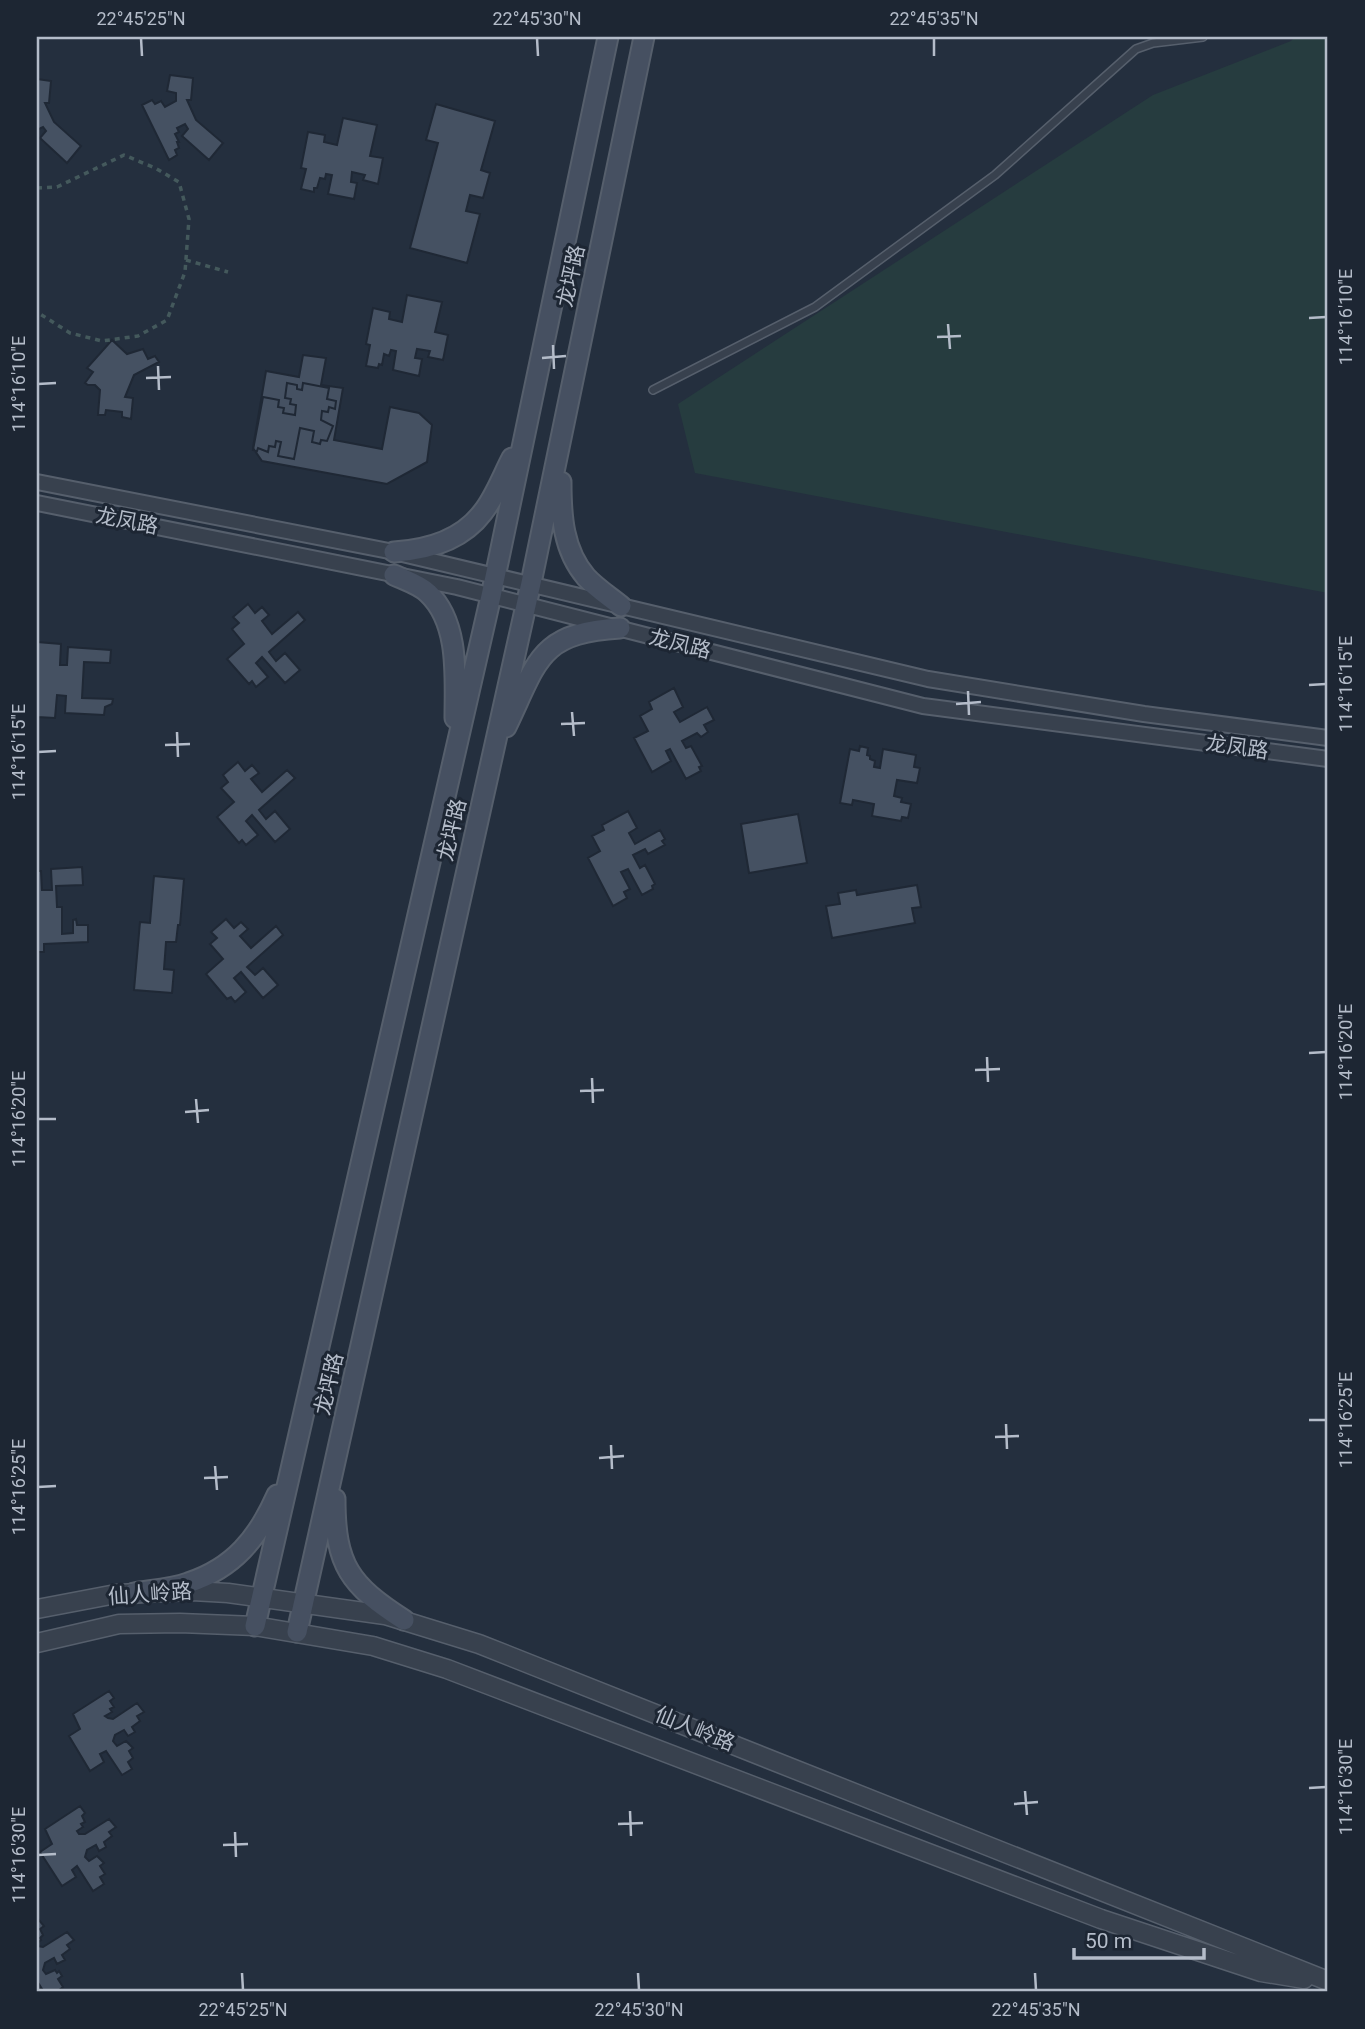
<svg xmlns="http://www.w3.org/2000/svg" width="1365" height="2029" viewBox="0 0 1365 2029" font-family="Roboto,'Noto Sans SC',sans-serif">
<rect width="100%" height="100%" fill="#242f3e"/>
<path fill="#263c3f" d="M1295 37H1328V593L695 473 678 404 1153 95 1291 41Z"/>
<path fill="#455162" stroke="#1f2835" stroke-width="2" d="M170 75 193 78 191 100H187L196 120 223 143 209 160 182 136 188 129 185 124 177 128 179 132 175 134 179 142H177L179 148 175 150 177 155 169 160 142 105 152 100 155 104 161 101 165 107 176 101V93L167 91Z
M37 79 51 81 49 103H45L54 122 81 146 67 163 40 138 46 131 43 127 37 130Z
M436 104 495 121 481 170 490 173 483 198 470 195 466 211 480 214 467 263 410 248 438 143 426 140Z
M343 118 377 125 370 156 383 158 378 184 363 180 365 175 352 172 351 182 357 183 354 199 328 194 332 175 326 174 325 179 320 178 317 188H314V192L301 189 306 169 301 168 308 132 325 135 324 142 337 145Z
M407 295 442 302 435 332 448 335 443 360 428 357 430 351 417 349 415 358 422 359 419 376 393 370 396 351 391 350 389 356 384 354 382 365 379 364 378 368 366 366 370 345 366 344 373 308 390 312 389 319 402 322Z
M112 340 127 354 143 349 148 359 155 356 159 362 134 375 125 397 133 398 131 419 122 417V412L106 410 105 415H98L100 390 95 385H88L85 383 93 372 87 368Z
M303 355 326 358 321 385 343 388 334 440 382 449 390 407 419 413 432 425 427 462 387 484 262 461 253 448 266 371 299 377Z
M287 383 297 385V389L302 390 303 383 329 388 327 399 336 401 335 409 329 407 328 412 322 411 321 420 333 426 327 441 321 440 320 444 312 442 314 431 300 428 294 459 278 456 281 442 276 441 275 447 269 446 268 452 258 448 257 451 253 450 263 397 279 400 278 407 284 408 283 413 295 415 296 405 290 404 291 399 285 398Z
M248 604 255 613 262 607 269 615 262 621 272 634 298 612 305 620 269 652 276 661 285 653 300 670 285 683 262 657 256 663 268 677 256 687 252 681 249 684 227 659 244 644 232 629 239 623 233 617Z
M37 642 61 644 60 665H67L68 647 111 650 110 663 84 662 82 698 113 699 112 704 105 707 104 715 65 713 66 696 57 695 55 718 37 717Z
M674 688 683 707 674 712 680 722 707 707 714 720 704 725 708 732 701 737 697 733 682 741 686 748 691 746 702 766 699 767 701 771 686 779 670 749 666 751 671 761 652 772 634 738 648 731 640 716 652 709 649 702Z
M860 746 868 748 867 755 870 756V759L875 761 874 767 880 768 883 749 916 755 914 767 920 768 917 783 897 780 894 796 902 798 901 802 911 804 908 818 902 817 901 821 872 816 874 804 853 800 852 805 840 803 850 749 859 751Z
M238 762 245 771 252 765 259 773 251 779 262 792 287 770 295 778 259 810 266 819 275 811 290 829 275 842 252 815 246 821 258 835 246 845 242 840 239 843 217 817 234 802 221 788 228 782 223 775Z
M628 811 637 828 629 833 635 844 660 830 665 839 662 841 665 845 648 854 645 849 633 855 640 868 645 865 655 884 652 886 653 889 642 895 628 869 621 872 630 889 624 892 627 898 613 906 588 858 600 851 592 836 604 830 602 825Z
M798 814 807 863 749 873 741 824Z
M82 867 83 885 56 886 57 907H62V934L73 933V920L76 919 77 925H88V942L44 944V952H37V871H41L42 890H52L51 869Z
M154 876 184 879 180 925H178L176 942H166L164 969 174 970 172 993 134 990 140 922 150 923Z
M917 885 921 907 912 908 915 923 832 938 826 906 840 904 838 893 856 890 857 895Z
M226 919 234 928 241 922 248 929 240 936 251 948 276 926 283 935 247 967 255 975 263 968 278 985 263 998 241 972 234 978 246 992 235 1002 231 997 227 999 206 974 223 959 210 944 217 938 211 932Z
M109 1691 114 1698 110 1701 114 1707 110 1709 112 1712 105 1716 108 1718 113 1719 137 1703 144 1712 137 1716 140 1721 132 1727 135 1732 128 1736 124 1730 115 1735 113 1741 117 1746 126 1741 133 1748 129 1751 133 1758 128 1762 132 1769 122 1775 106 1751 100 1754 104 1762 90 1771 69 1736 80 1729 73 1714Z
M80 1806 85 1813 82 1816 85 1822 81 1824 83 1827 77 1831 79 1834H85L109 1819 116 1827 109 1832 112 1836 104 1842 106 1847 99 1851 96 1845 87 1850 85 1857 89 1861 97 1856 104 1863 100 1866 105 1874 100 1877 104 1884 93 1891 77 1866 72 1870 76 1877 62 1886 40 1852 52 1844 45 1829Z
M38 1919 44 1926 40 1929 43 1935 40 1938 41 1940 37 1943Z
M67 1932 74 1940 67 1945 70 1949 62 1955 65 1960 57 1964 54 1958 45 1963 43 1970 46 1974 55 1970 57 1973 59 1971 62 1976 58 1979 63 1987 58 1991 59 1992H44L37 1981V1946L43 1947Z"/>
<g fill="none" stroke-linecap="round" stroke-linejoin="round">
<g stroke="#565f6c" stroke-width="10">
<path id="service" d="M653 390 815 307 995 175 1136 49 1153 43 1203 37"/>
</g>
<g stroke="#565f6c" stroke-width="18">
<path id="minor" d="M37 482 394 552 928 679 1144 714 1328 738
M37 503 457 587 923 706 1328 759"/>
</g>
<g stroke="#565f6c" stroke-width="21">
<path id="tertiary" d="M37 1609 116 1594 192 1591 228 1593 385 1615 479 1644 1328 1981
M37 1643 119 1624 180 1623 255 1626 373 1646 447 1669 1101 1919 1261 1972 1304 1979"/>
</g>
<g stroke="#565f6c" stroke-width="23">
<path id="secondary" d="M561 482C561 516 563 550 586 577 596 588 610 597 621 606
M394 552C427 550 462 540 483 512 495 497 503 475 512 458
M394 575C405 580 420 585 428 593 460 623 455 678 455 718
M506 727C538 661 538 633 620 628
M335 1499C335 1566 350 1585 404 1620
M134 1593C152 1590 171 1589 188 1583 234 1568 258 1538 277 1495
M255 1626 491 596 608 37
M297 1632 531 583 644 37"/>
</g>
<path stroke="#44595c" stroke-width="3.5" stroke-dasharray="5 5" stroke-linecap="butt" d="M37 188 57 187 124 155 155 168 179 182 189 219 185 272 167 320 138 336 102 341 70 333 37 312
M186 260 228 272"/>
<use href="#service" stroke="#38414e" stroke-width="7"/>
<use href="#minor" stroke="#38414e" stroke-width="14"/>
<use href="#tertiary" stroke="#38414e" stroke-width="18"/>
<use href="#secondary" stroke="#465061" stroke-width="19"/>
</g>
<path fill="none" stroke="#b4bcc9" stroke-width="2.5" d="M141 38 142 56M537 38 538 56M934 38V56M1309 318 1326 317M948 324 950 349M937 337 961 336M553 345 554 369M542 358 566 356M158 366 159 390M146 378 171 377M38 384 56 383M1309 685 1326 684M968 691 969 715M956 704 981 702M572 712 574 736M561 724 585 723M177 732 178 757M165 745 190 744M38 752 56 751M1309 1053 1326 1052M987 1057 988 1082M975 1070 1000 1069M592 1078 593 1103M580 1091 604 1090M196 1099 198 1123M185 1112 209 1110M38 1119H56M1309 1420H1326M1006 1424 1007 1449M995 1437 1019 1436M611 1445 612 1469M599 1458 624 1456M215 1466 217 1490M204 1478 228 1477M38 1487 56 1486M1309 1788 1326 1787M1025 1791 1027 1815M1014 1804 1038 1802M630 1811 631 1836M618 1824 643 1823M235 1832 236 1857M223 1845 248 1844M38 1855 56 1854M242 1973 243 1990M638 1973 639 1990M1035 1973 1036 1990"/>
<g text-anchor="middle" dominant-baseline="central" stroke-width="6" stroke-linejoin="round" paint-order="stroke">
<g font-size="21" fill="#b4bcc9" stroke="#1d2633">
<text transform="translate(571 276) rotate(-78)">龙坪路</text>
<text transform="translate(127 521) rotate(11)">龙凤路</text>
<text transform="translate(680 644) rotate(14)">龙凤路</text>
<text transform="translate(1237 747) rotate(8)">龙凤路</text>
<text transform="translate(452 830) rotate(-77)">龙坪路</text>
<text transform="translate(329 1384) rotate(-77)">龙坪路</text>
<text transform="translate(150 1594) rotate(-4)">仙人岭路</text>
<text transform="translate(695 1729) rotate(22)">仙人岭路</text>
</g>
</g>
<rect width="1365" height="2029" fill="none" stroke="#1d2633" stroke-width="77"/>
<path d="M1074 1948v10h130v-10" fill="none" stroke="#b4bcc9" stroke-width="3.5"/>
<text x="1085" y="1948" font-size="21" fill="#b4bcc9" stroke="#1d2633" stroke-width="5" paint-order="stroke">50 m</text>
<rect x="38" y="38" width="1288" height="1952" fill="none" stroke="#b4bcc9" stroke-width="2.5"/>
<g font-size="18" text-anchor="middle" fill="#b4bcc9">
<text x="141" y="25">22°45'25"N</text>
<text x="537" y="25">22°45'30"N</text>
<text x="934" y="25">22°45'35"N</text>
<text transform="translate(1346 317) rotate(-90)" y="6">114°16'10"E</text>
<text transform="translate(19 384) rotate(-90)" y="6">114°16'10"E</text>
<text transform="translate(1346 684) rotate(-90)" y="6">114°16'15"E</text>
<text transform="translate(19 752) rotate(-90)" y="6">114°16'15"E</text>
<text transform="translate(1346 1052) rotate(-90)" y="6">114°16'20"E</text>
<text transform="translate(19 1119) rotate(-90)" y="6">114°16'20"E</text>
<text transform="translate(1346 1420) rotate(-90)" y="6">114°16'25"E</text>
<text transform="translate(19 1487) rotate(-90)" y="6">114°16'25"E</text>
<text transform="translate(1346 1787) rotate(-90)" y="6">114°16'30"E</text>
<text transform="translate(19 1855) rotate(-90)" y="6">114°16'30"E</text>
<text x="243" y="2016">22°45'25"N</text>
<text x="639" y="2016">22°45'30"N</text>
<text x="1036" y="2016">22°45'35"N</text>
</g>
</svg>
